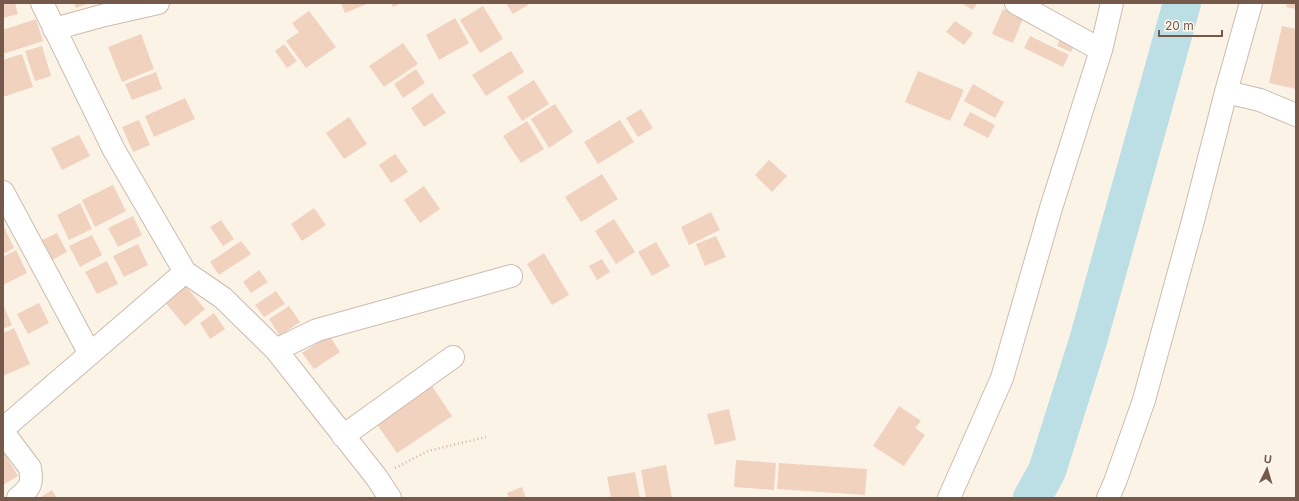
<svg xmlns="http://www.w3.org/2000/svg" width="1299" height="501" viewBox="0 0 1299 501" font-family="Inter,sans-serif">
<rect width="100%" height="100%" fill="#fcf3e7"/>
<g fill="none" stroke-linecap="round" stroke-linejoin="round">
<path stroke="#bbdfe5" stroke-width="38" d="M1032 498 1047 471 1088 341 1182 3"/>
</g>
<path fill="#f0d2bf" d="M3 3H15L18 14 3 18Z
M74 3H89L76 8Z
M341 3H369L345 13Z
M391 3H401L393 7Z
M506 3H531L513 14Z
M961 3H977L973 10Z
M1287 3H1296V9L1286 7Z
M483 6 503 39 480 53 460 20Z
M1003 9 1023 18 1013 43 992 34Z
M309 11 336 47 306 68 286 41 299 32 292 23Z
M455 18 469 43 439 60 426 35Z
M36 19 43 41 3 54V30Z
M955 21 973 33 964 45 946 32Z
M1282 26 1296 29V89L1269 83Z
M141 34 154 69 122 82 108 47Z
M1062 34 1076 41 1071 52 1057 46Z
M1030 36 1069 55 1063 67 1024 48Z
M403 43 418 64 384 87 369 66Z
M284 44 297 61 287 68 275 51Z
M42 46 51 76 35 81 25 51Z
M511 51 524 72 486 96 472 75Z
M22 54 33 87 3 97V60Z
M416 69 425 83 403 98 394 84Z
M918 71 964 90 950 121 905 102Z
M156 72 162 89 132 100 125 84Z
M534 80 549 104 522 121 507 97Z
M973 84 1004 102 995 118 964 101Z
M432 93 446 113 424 127 411 108Z
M185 98 195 119 154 137 145 116Z
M555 104 573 132 549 148 531 119Z
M641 109 653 128 638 137 626 118Z
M970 112 995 125 988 138 963 125Z
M349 117 367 144 344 159 326 133Z
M139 120 150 145 133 152 122 127Z
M620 120 634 142 598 164 584 142Z
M527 121 544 149 521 163 503 136Z
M79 135 90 156 62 170 51 148Z
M395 154 408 172 391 183 379 165Z
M769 160 787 176 772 192 755 175Z
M602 174 618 199 581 222 565 197Z
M113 185 126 211 95 227 82 200Z
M424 186 440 209 420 223 404 200Z
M80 203 92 229 69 240 57 215Z
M314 208 326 225 302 241 291 224Z
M711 212 720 230 689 245 681 227Z
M133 216 142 235 118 247 108 228Z
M614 219 635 252 616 264 595 231Z
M221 220 234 239 223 246 210 227Z
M3 225 14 248 3 254Z
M57 233 67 252 52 260 42 240Z
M92 235 102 255 80 267 69 246Z
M716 236 726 257 705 266 696 244Z
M241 241 251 254 219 275 210 262Z
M656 242 670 266 652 276 638 252Z
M138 244 148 265 124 277 113 256Z
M16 250 27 273 3 285V257Z
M544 253 569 295 552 305 527 264Z
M602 259 610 272 597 280 589 266Z
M107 261 118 284 97 294 85 272Z
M259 270 268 282 251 293 243 282Z
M183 283 205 309 185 326 163 300Z
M276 291 285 304 264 317 255 305Z
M39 303 49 323 28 334 17 314Z
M3 304 12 325 3 329Z
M289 306 300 322 280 336 269 319Z
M214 313 225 329 210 339 200 323Z
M14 328 30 364 3 376V333Z
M329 335 340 352 314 369 302 353Z
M432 386 452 416 397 453 376 423Z
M899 406 921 421 915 428 925 435 904 466 873 446Z
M729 409 736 440 715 445 707 414Z
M3 451 18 476 3 485Z
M736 460 776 463 774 490 734 487Z
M779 463 867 469 865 495 777 489Z
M666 465 672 498H646L641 470Z
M635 472 640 498H611L607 477Z
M522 487 526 498H509L507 493Z
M52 490 57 498H39Z"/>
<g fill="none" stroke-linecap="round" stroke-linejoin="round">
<g stroke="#cdbbad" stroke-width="24">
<path id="minor" d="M42 3 114 150 185 272 223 298 276 350 377 478 390 498
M1016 3 1101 50
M54 29 105 15 158 3
M1226 92 1260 100 1296 115
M3 192 90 354
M276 350 317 330 511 276
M3 429 185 272
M3 432 30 468C33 484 30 488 18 498
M343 436 453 357
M949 498 1002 378 1051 208 1101 50 1112 3
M1108 498 1115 482 1144 400 1194 217 1226 92 1251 3"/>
</g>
<path stroke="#d6b5a2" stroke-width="2.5" stroke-dasharray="1 3" stroke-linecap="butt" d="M395 468 428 451 486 437"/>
<use href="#minor" stroke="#fff" stroke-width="22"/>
</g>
<rect width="1299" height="501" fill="none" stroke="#755a4c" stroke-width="8"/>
<g transform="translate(1267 469) rotate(5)" stroke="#fef7ed" stroke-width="3" paint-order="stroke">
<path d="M0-3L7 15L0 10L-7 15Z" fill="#755a4c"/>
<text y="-6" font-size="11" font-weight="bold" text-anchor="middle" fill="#755a4c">U</text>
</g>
<path d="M1159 30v6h63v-6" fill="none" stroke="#755a4c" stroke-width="2"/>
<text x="1165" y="30" font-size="12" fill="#755a4c" stroke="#fef7ed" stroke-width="3" paint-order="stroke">20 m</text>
</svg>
